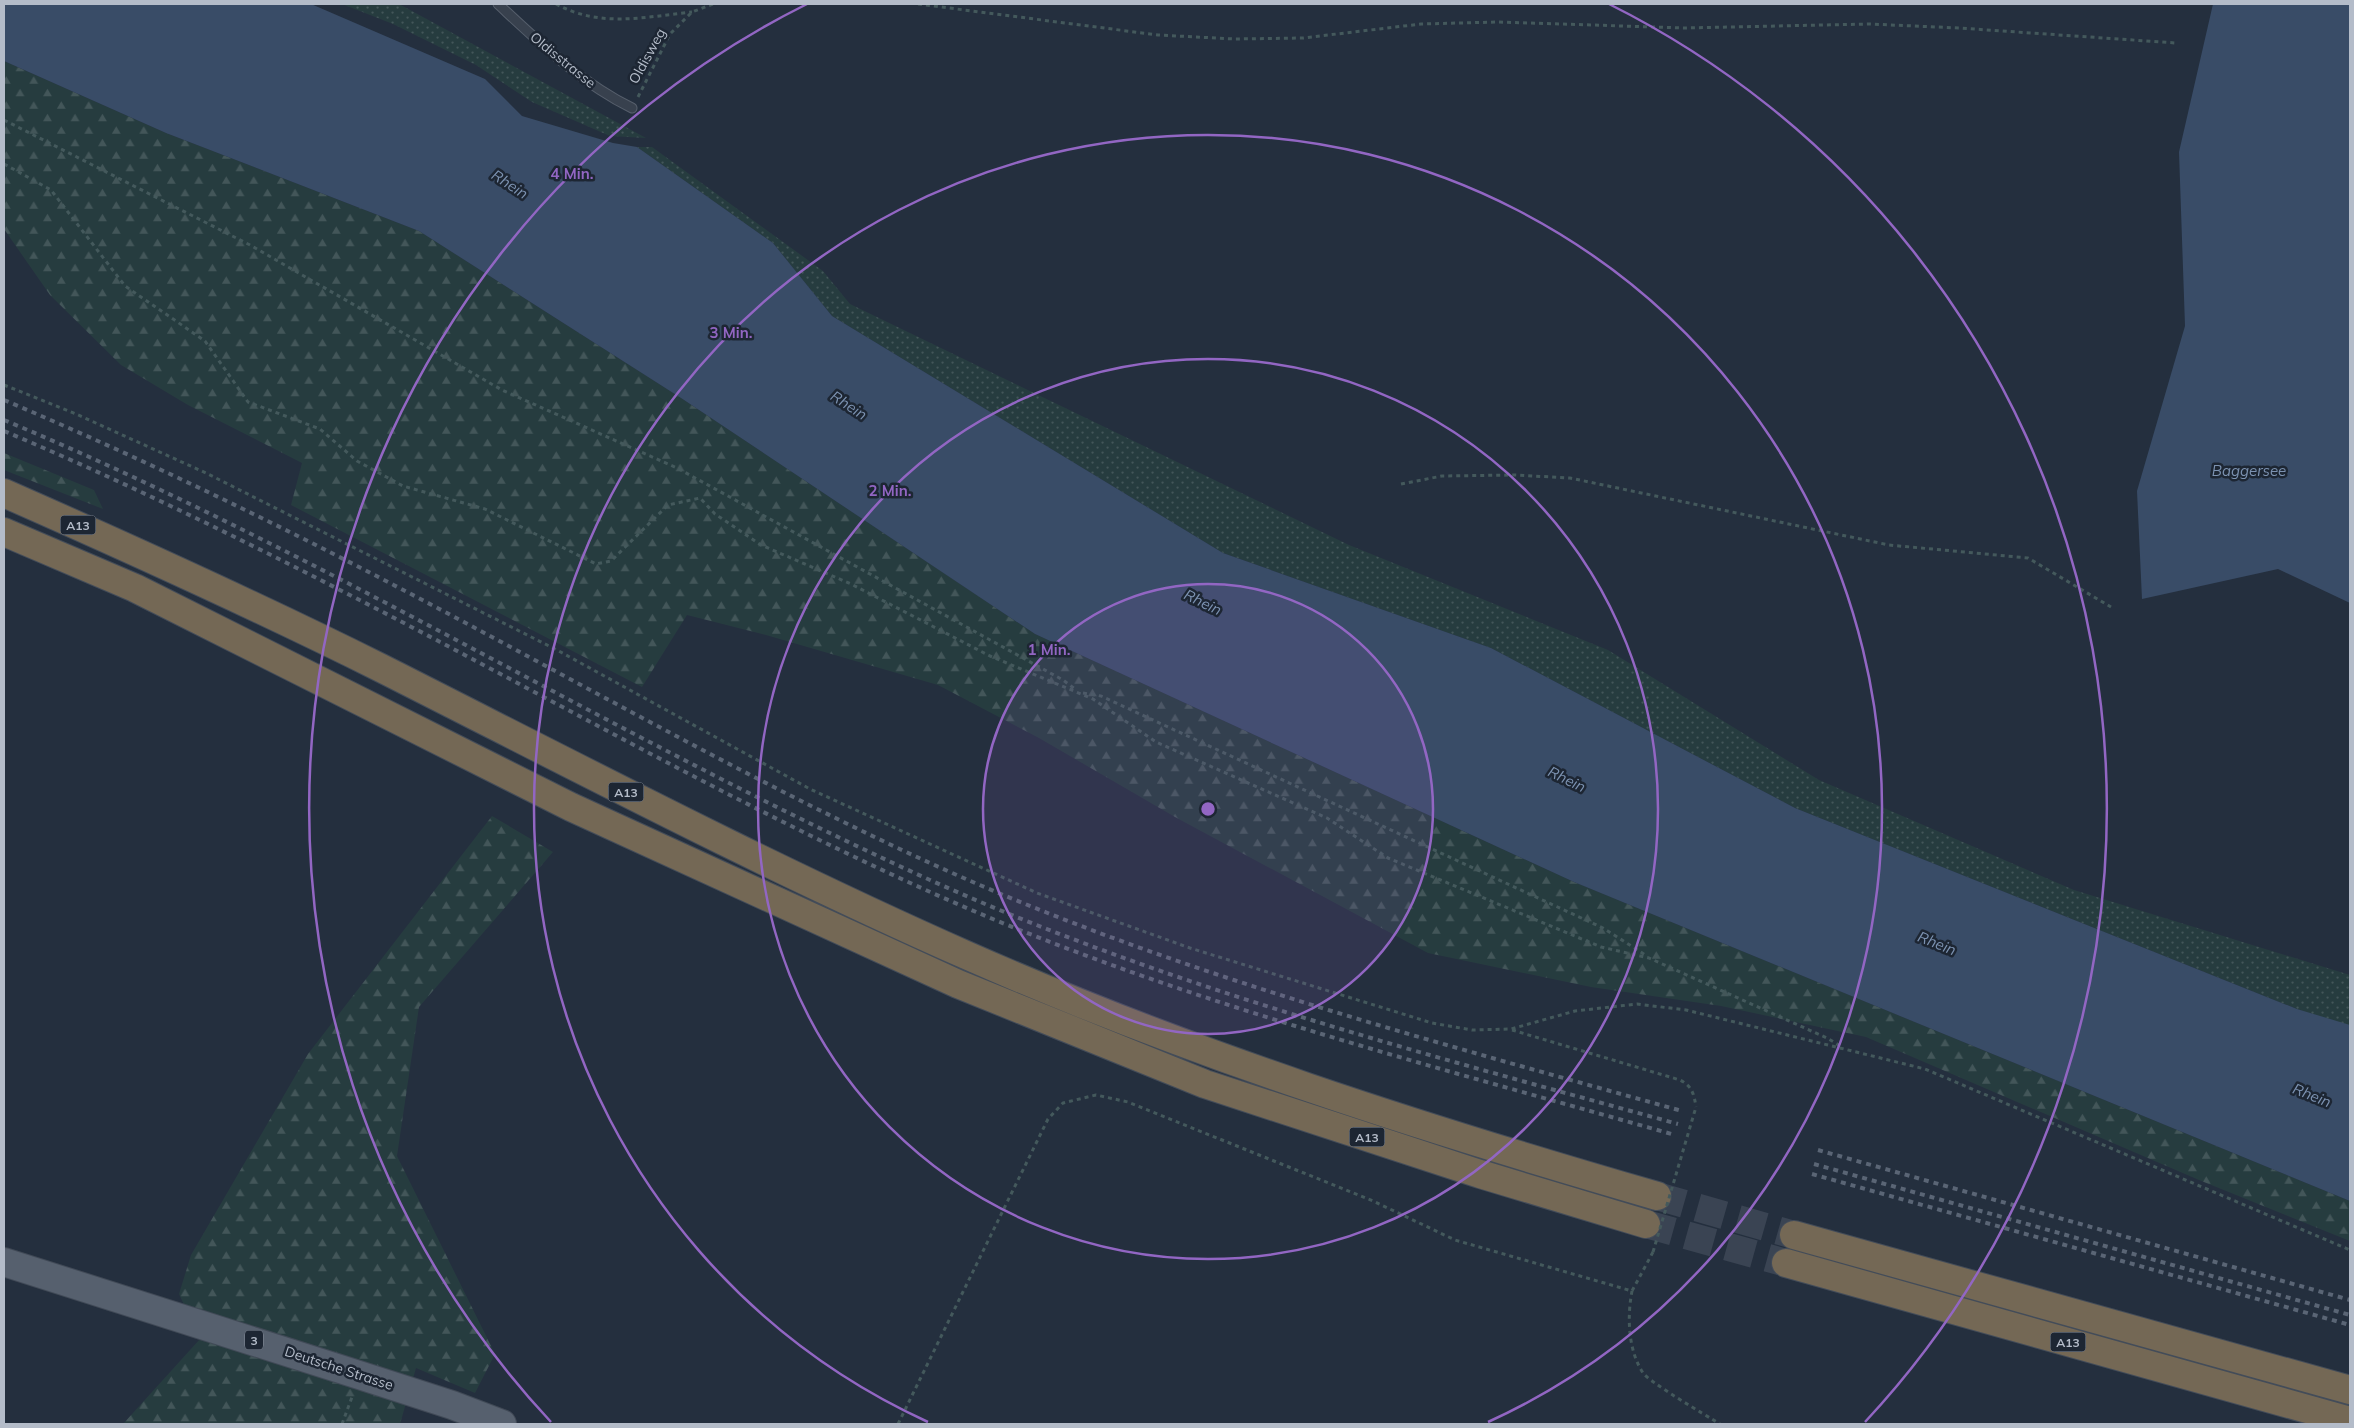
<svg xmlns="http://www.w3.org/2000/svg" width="2354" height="1428" viewBox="0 0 2354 1428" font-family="Mulish,sans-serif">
<defs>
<pattern id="grass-dots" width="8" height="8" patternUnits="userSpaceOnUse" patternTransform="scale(1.25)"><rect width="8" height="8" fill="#263c3f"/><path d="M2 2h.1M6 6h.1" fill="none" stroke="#435659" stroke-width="1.8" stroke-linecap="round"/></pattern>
<pattern id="forest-firs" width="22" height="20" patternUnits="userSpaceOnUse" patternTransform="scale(1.25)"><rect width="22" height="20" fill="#263c3f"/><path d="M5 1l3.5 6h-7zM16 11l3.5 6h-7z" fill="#435659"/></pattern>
</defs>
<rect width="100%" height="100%" fill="#242f3e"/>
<path fill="url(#grass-dots)" d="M342 4H399L646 138 610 136 532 102 476 65 393 24Z
M637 147H652L823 271 850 304 1349 545 1608 650 1819 780 2074 890 2350 975V1027L2297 1009 1795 808 1491 648 1223 553 832 316 773 243Z"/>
<path fill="url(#forest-firs)" d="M4 61 166 133 419 231 681 398 1035 634 1574 882 2350 1201V1241L2199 1180 1866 1037 1721 1006 1591 987 1428 953 1175 817 1039 738 938 685 766 635 687 615 642 687 291 505 302 463 188 405 121 365 50 295 4 229Z
M4 453 94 490 103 509 4 470Z
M492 816 553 852 419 1007 397 1156 495 1354 475 1393 416 1368 400 1424H123L200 1339 179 1294 191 1255 308 1054Z"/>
<path fill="#394c67" d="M4 4H311L485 79 522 116 613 143 637 147 773 243 832 316 1223 553 1491 648 1795 808 2297 1009 2350 1025V1201L1574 882 1035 634 681 398 419 231 166 133 4 61Z
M2213 4H2350V603L2278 569 2142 599 2137 491 2185 326 2179 152Z"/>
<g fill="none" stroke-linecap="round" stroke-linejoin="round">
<path stroke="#3a4453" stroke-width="28" stroke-dasharray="28 14" stroke-linecap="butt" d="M1657 1196 1794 1235
M1646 1224 1786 1263"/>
<g stroke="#565f6c" stroke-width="11">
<path id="service" d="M498 4C540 43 581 83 632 108"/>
</g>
<g stroke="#414a57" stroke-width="30">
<path id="primary" d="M4 1262 359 1375 452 1405 502 1424"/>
</g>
<g stroke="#434c59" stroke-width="30">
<path id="motorway" d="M4 493C131 549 257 606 381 668 575 766 767 867 966 955 1190 1054 1422 1128 1657 1196
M4 532 135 588 571 807 958 984 1205 1084 1480 1174 1646 1224
M1794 1235 2350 1390
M1786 1263 2350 1421"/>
</g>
<path stroke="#44595c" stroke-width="3" stroke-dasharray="4 4" stroke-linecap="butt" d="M556 4C600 28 644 17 692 12
M918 4 1158 35 1235 39 1303 38 1421 24 1498 22 1685 28 1869 24 1959 28 2176 43
M638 97 670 34 692 12 713 4
M4 120 250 245 502 390 677 468 1063 680 1075 689
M4 164 51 190 125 286 205 341 248 402 320 429 357 461 403 486 485 509 596 564 611 561 668 505 700 498 715 514 761 545 851 584 990 656 1093 699 1156 742 1327 818 1388 858 1601 947 1649 958 1827 1038 1842 1047
M4 385 76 414 206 473 557 650 810 789 1037 893 1190 948 1432 1023 1472 1030 1511 1029 1575 1011 1637 1004 1686 1010 1925 1069 2350 1250
M1401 484 1442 476 1514 475 1570 478 1889 545 2028 558 2111 607
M1083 693 1101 696 1603 928 1647 956
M1512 1030 1680 1080C1692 1086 1694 1094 1696 1107
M1632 1291C1627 1317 1628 1350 1643 1373 1649 1382 1707 1416 1720 1424
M342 1424 352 1397
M898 1424 1048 1119 1063 1103 1096 1095 1128 1102 1373 1201 1455 1240 1632 1291 1653 1252"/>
<use href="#service" stroke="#38414e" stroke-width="9"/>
<use href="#primary" stroke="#56606e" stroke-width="28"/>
<use href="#motorway" stroke="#746855" stroke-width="28"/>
<path stroke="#5a6575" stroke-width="4" stroke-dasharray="5 5" stroke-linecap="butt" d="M4 400C134 455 261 516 386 581 571 677 751 782 941 868 1179 975 1432 1041 1682 1111
M4 420C323 553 616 738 930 880 1170 988 1425 1054 1678 1124
M4 431C130 484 253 545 375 608 559 703 739 806 928 891 1168 999 1423 1063 1675 1135
M1818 1150 2350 1300
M1814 1164 2350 1315
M1812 1174 2350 1325"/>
<path stroke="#44595c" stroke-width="3" stroke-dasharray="4 4" stroke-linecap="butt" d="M1653 1252 1696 1107"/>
</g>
<circle cx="1208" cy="809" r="225" fill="#9266c3" fill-opacity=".12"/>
<g fill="none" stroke="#9266c3" stroke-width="2.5">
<circle cx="1208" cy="809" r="225"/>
<circle cx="1208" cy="809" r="450"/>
<path d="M928 1422A674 674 0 1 1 1488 1422"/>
<path d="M551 1422A899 899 0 0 1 807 4M1609 4A899 899 0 0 1 1865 1422"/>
</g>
<g text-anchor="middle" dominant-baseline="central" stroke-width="5" stroke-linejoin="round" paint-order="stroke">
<g fill="#1d2633" stroke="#878f9c" stroke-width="1">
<rect x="60.5" y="515.5" width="35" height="19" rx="4"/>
<rect x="608.5" y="782.5" width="35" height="19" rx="4"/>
<rect x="1349.5" y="1127.5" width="35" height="19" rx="4"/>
<rect x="245" y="1330.5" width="18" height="19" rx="4"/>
<rect x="2050.5" y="1332.5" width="35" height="19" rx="4"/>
</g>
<g font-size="12" font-weight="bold" fill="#b4bcc9">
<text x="78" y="525">A13</text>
<text x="626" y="792">A13</text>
<text x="1367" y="1137">A13</text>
<text x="254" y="1340">3</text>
<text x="2068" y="1342">A13</text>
</g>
<g font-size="14" fill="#b4bcc9" stroke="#1d2633">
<text transform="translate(647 56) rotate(-61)">Oldisweg</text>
<text transform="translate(563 60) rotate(39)">Oldisstrasse</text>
<text transform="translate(339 1368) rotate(18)">Deutsche Strasse</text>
</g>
<g font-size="15" font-style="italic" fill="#7c92b1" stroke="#1d2633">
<text transform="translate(510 184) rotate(33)">Rhein</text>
<text transform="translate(849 405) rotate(33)">Rhein</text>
<text x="2249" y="470">Baggersee</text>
<text transform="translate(1203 602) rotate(26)">Rhein</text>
<text transform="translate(1567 779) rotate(26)">Rhein</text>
<text transform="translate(1937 943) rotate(22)">Rhein</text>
<text transform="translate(2312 1095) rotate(22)">Rhein</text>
</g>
</g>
<circle cx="1208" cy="809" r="8" fill="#9266c3" stroke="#1d2633" stroke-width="2.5"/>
<g font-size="15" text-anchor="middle" font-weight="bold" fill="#9266c3" stroke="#1d2633" stroke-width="5" stroke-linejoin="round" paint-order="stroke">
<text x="572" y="179">4 Min.</text>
<text x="731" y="338">3 Min.</text>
<text x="890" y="496">2 Min.</text>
<text x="1049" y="655">1 Min.</text>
</g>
<rect width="2354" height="1428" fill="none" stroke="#b4bcc9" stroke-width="10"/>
</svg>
